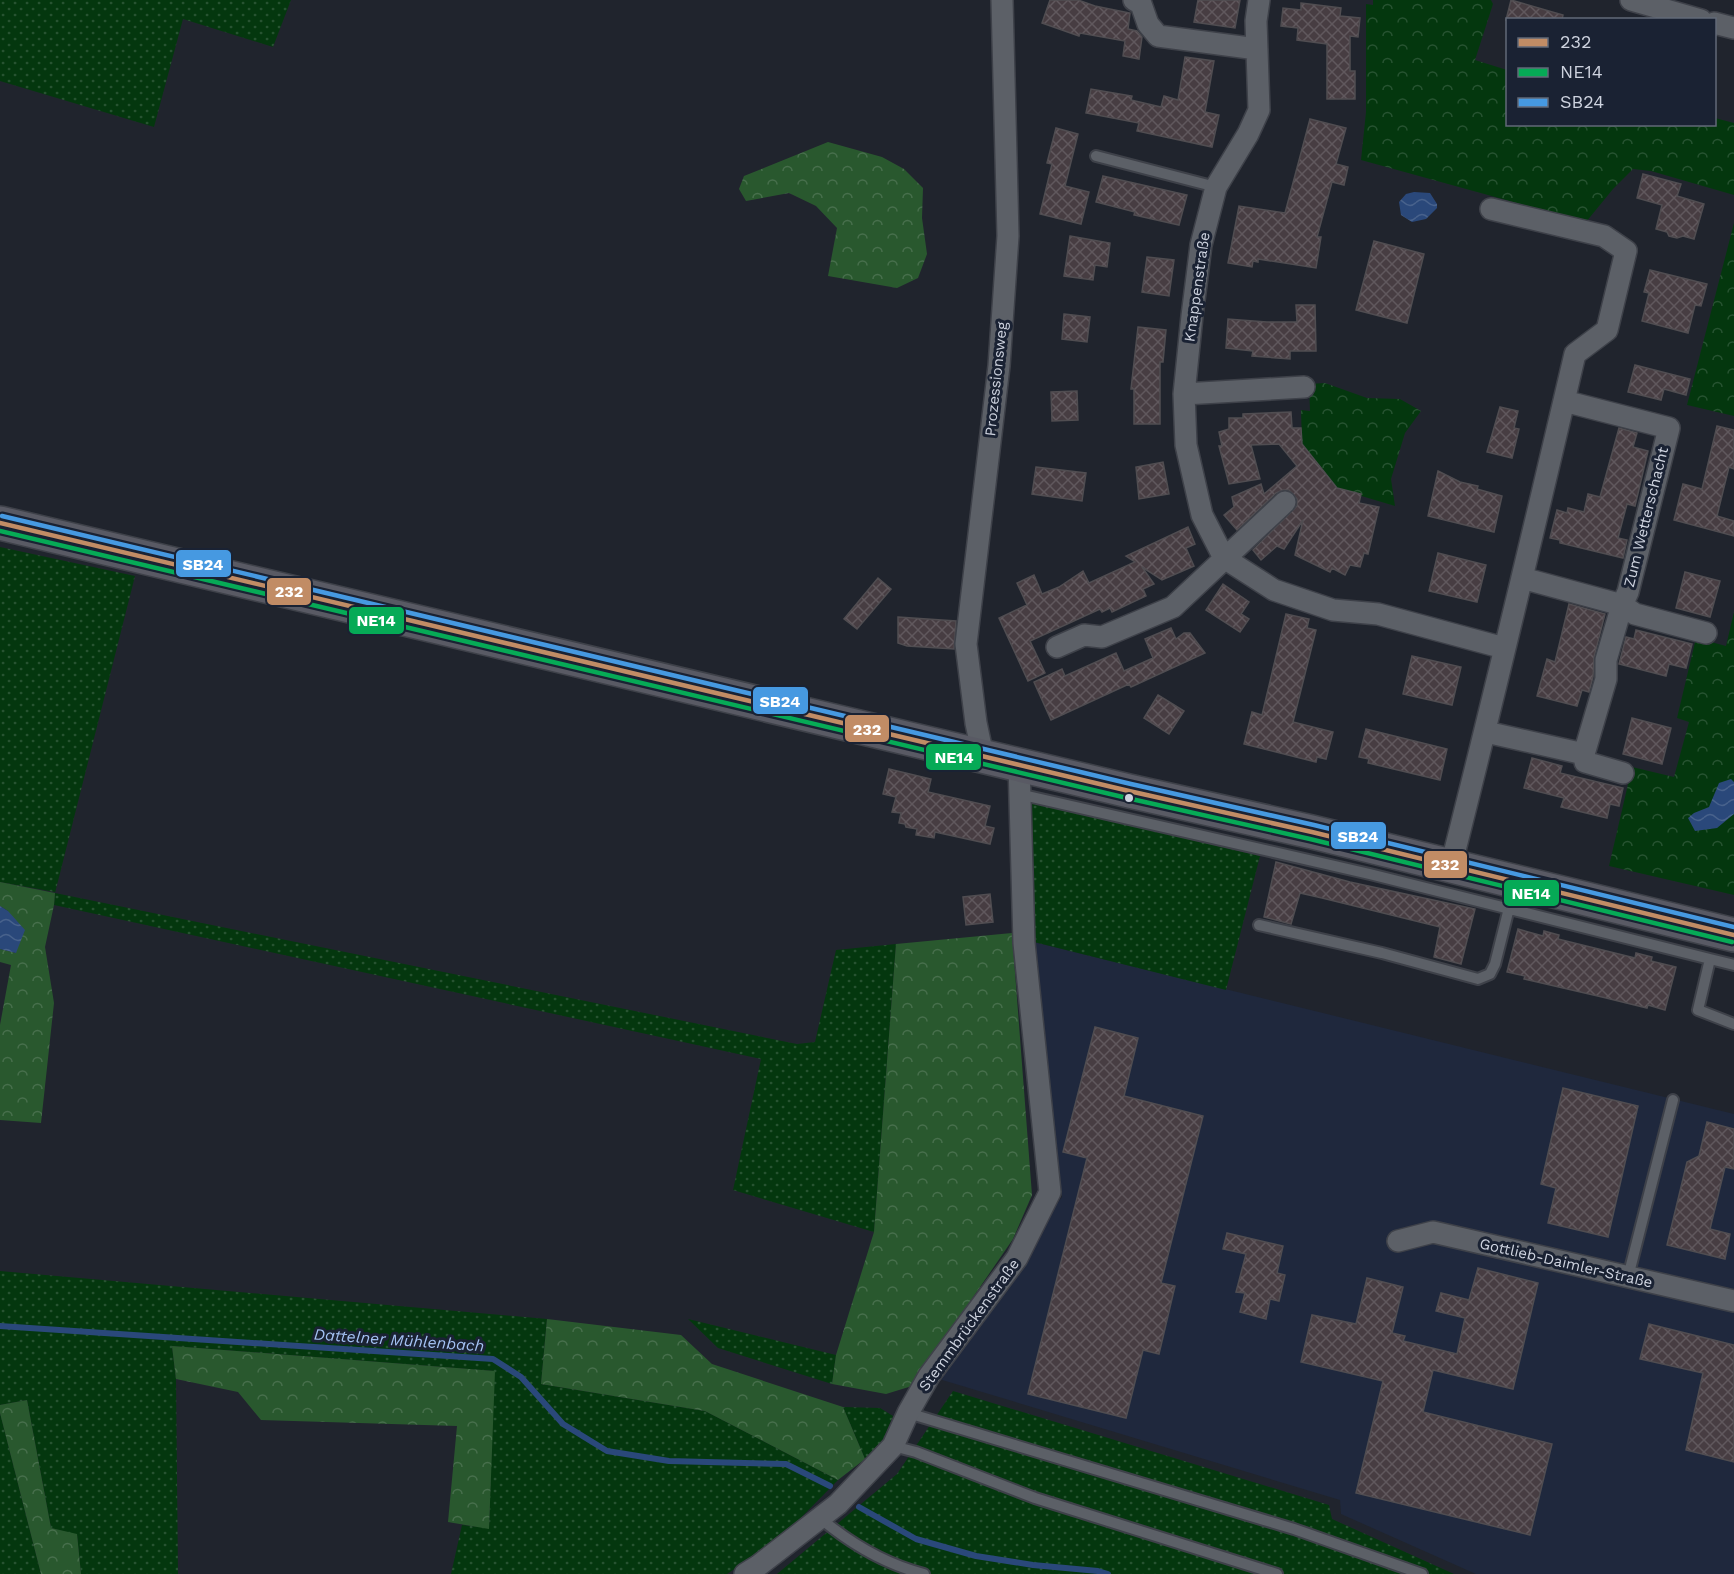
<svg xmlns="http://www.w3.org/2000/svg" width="1734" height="1574" viewBox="0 0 1734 1574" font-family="'Work Sans',sans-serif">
<defs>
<pattern id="grass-dots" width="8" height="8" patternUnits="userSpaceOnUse" patternTransform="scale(1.5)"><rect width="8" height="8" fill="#04370e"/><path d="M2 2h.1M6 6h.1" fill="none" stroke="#275331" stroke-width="1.8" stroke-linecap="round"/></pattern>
<pattern id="forest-crowns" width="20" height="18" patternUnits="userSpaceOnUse" patternTransform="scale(1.5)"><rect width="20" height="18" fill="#29582e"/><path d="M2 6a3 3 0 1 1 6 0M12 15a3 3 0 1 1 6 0" fill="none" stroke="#476f4c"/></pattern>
<pattern id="park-crowns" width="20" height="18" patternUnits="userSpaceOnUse" patternTransform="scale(1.5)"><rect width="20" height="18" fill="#04370e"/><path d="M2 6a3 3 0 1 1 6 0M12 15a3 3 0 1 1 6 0" fill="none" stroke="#275331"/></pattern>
<pattern id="water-waves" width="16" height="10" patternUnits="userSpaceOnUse" patternTransform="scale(1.5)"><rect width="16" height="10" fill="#2a487a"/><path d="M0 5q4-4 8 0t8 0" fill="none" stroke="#48628c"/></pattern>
<pattern id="building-cross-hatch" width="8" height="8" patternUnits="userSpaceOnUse" patternTransform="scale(1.5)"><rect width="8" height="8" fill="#473d42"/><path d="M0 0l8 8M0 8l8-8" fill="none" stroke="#60585d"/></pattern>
</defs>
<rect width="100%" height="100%" fill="#20242d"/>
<path fill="#1f283d" d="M1034 942 1734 1114V1574H1476L1341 1514 1340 1500 929 1376 1062 1197Z"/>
<path fill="url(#grass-dots)" d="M0 0H291L273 47 183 19 154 127 0 81Z
M0 547 135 576 55 893 797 1044 815 1042 836 950 896 944 874 1232 733 1190 761 1059 54 905 55 892 0 882Z
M1031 802 1260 856 1226 990 1034 942Z
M0 1271 547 1319 541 1384 705 1411 838 1480 780 1539 727 1574H451L462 1525 489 1528 494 1371 172 1346 176 1379 178 1574H81L77 1535 51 1528 27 1400 0 1405Z
M688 1319 836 1355 832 1384 718 1348Z
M953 1391 1329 1505 1332 1519 1454 1574H777L897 1474Z
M843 1407 880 1408 893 1416 882 1442 865 1459Z
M0 1413 41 1574H0Z"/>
<path fill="url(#forest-crowns)" d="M828 142 882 157 904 169 923 188 922 218 927 254 918 278 897 288 828 276 837 228 816 206 789 193 746 201 739 189 744 176Z
M0 882 55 893 54 905 45 947 54 1003 41 1123 0 1120V1025L11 965 0 962V949L16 953 8 911 0 906Z
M1012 933 1032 1195 1013 1239 912 1386 886 1394 832 1384 836 1355 874 1232 896 944Z
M547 1319 681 1335 712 1364 843 1407 865 1459 838 1480 705 1411 541 1384Z
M172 1346 495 1371 489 1529 448 1522 457 1426 261 1420 238 1392 176 1379Z
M27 1400 51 1528 77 1534 81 1574H41L0 1413V1405Z"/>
<path fill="url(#park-crowns)" d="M1373 0H1491L1493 4 1475 60 1507 70 1508 124H1714L1715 118 1734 123V195L1651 171 1633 169 1613 189 1586 222 1361 160 1366 112V4L1373 5Z
M1734 223V416L1687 405Z
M1325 383 1367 398 1400 399 1421 411 1405 433 1391 479 1395 506 1338 489 1302 444 1301 410 1310 411 1309 384Z
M1734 612V895L1609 866 1632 767 1674 777 1689 722 1677 718 1696 638 1726 646Z"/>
<path fill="url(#water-waves)" d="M1414 192 1430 193 1437 204V208L1426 219 1412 222 1401 215 1399 202 1406 194Z
M1731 779 1734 782V814L1717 828 1695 831 1688 818 1694 813 1709 807 1719 783Z
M0 906 8 911 25 930 16 953 0 949Z"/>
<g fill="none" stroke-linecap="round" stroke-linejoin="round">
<path stroke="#2a487a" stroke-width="6" d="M0 1326 493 1359 521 1377 563 1424 607 1451 669 1461 786 1464 830 1486
M859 1507 916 1539 976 1556 1033 1565 1098 1571 1108 1574"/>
</g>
<path fill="url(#building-cross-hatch)" stroke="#504d51" stroke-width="1.5" d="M1050 0H1078L1095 6 1130 13 1128 29 1137 31 1142 37 1139 59 1123 56 1125 41 1080 33 1079 36 1042 23Z
M1198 0H1240L1235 28 1194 22Z
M1511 0 1563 15 1562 20H1506Z
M1301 3 1341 8 1340 16 1360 18 1358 37 1350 36V71H1355V99H1327V44L1297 40 1298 28 1281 26 1283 8 1301 10Z
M1185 57 1214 61 1205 112 1219 115 1212 147 1137 131 1139 123 1086 113 1091 89 1132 96 1131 100 1161 107 1164 96 1178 100Z
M1310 119 1346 128 1336 164 1348 167 1344 185 1332 182 1317 237H1321L1316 268 1258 259V262L1253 261 1252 267 1228 263 1239 206 1285 213Z
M1056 128 1078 134 1065 186 1089 192 1081 224 1040 214 1052 164 1047 163Z
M1643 174 1681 184 1677 196 1704 204 1694 239 1683 236 1677 238 1669 236 1667 232 1656 229 1662 205 1637 198Z
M1103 176 1187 195 1179 225 1134 215 1135 212 1096 202Z
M1070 236 1110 243 1107 267 1095 265 1093 280 1064 276Z
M1374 241 1424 254 1407 323 1356 310Z
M1147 257 1174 260 1169 296 1142 292Z
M1650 270 1707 284 1701 306 1695 305 1688 333 1642 321 1649 293 1644 292Z
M1296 305H1315L1316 351H1290V359L1252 356 1253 351 1226 348 1228 319 1267 322H1297Z
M1064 314 1090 317 1087 342 1062 339Z
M1138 327 1166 330 1163 362H1160V424H1134V389H1131Z
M1635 365 1690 379 1686 395 1664 389 1661 400 1628 392Z
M1077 391 1078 420 1052 421 1051 392Z
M1500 407 1518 411 1514 428 1519 429 1512 458 1487 452Z
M1291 412 1292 428H1301L1302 444 1337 488 1361 494 1359 503 1379 507 1368 554 1364 553 1360 567 1350 565 1345 575 1332 568 1330 572 1295 555 1303 520 1284 549 1277 546 1261 560 1253 550 1297 506V499L1289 490H1283L1276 493 1237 530 1224 515 1234 507 1232 497 1261 484 1264 494 1297 466 1279 444 1251 445 1260 479 1229 484 1219 446H1222L1219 432 1229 429V418H1243V414Z
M1717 426 1734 430V469L1729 467 1717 516 1734 521V536L1674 520 1683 484 1702 489Z
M1619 428 1637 433 1633 447 1648 451 1635 506 1627 504 1618 538 1627 540 1623 558 1560 543V540L1550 538 1557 510 1567 513 1568 508 1584 512 1588 494 1600 497Z
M1163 462 1169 494 1139 499 1136 467Z
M1036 467 1086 473 1082 501 1032 494Z
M1438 471 1460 482 1478 486 1477 489 1502 496 1494 532 1428 516Z
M1188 527 1195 544 1186 548 1194 566 1162 580 1142 567 1154 584 1143 589 1146 596 1112 612 1110 608 1102 612 1100 609 1030 641 1045 673 1028 681 999 618 1027 605 1017 583 1034 575 1042 594 1059 587 1083 571 1089 583 1135 562 1126 556Z
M1438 553 1486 565 1477 602 1429 591Z
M1685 572 1720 581 1710 617 1676 608Z
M878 578 891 589 857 629 844 619Z
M1223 584 1249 602 1241 614 1249 619 1240 632 1206 610Z
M1569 604 1605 614 1594 657 1593 677 1589 692 1582 690 1577 706 1537 696 1547 659 1555 662Z
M1286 614 1309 619 1307 628 1316 630 1293 722 1333 732 1326 759 1317 757 1316 762 1244 744 1252 712 1262 715Z
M898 617 956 621 954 649 907 646 898 643Z
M1171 628 1176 639 1184 633H1190L1205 653 1131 687 1129 684 1051 720 1034 682 1062 669 1065 676 1116 653 1124 671 1153 658 1145 639Z
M1636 630 1692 644 1686 668 1669 664 1666 676 1619 664 1626 637 1634 639Z
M1412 656 1461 667 1452 705 1403 694Z
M1158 695 1184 711 1169 734 1144 718Z
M1632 718 1671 728 1662 764 1623 754Z
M1366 729 1447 749 1440 780 1368 763 1369 759 1359 757Z
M1532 758 1562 766 1560 773 1623 788 1619 806 1610 804 1607 818 1561 807 1564 798 1524 788Z
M889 769 931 779 928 792 990 806 985 826 994 828 990 844 935 832 934 838 916 835 917 829 906 827 905 824 899 823 901 813 892 812 896 797 883 794Z
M1276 862 1350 882 1475 909 1461 964 1434 957 1440 927 1322 898 1300 893 1291 924 1264 917Z
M990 894 993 922 966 925 963 897Z
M1518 929 1543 936 1544 931 1559 935 1558 939 1635 958 1636 953 1652 957 1651 961 1676 967 1665 1010 1648 1005 1647 1008 1602 997 1524 979 1525 976 1507 972Z
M1095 1027 1138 1038 1124 1096 1203 1116 1161 1283 1175 1286 1159 1354 1143 1350 1126 1418 1028 1394 1087 1158 1063 1152Z
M1563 1088 1638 1106 1608 1237 1548 1223 1556 1188 1541 1184Z
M1707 1122 1734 1129V1169L1725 1167 1710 1229 1730 1234 1725 1259 1667 1245 1687 1162 1699 1156Z
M1227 1233 1283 1246 1277 1273 1285 1275 1279 1301 1270 1299 1266 1319 1240 1312 1245 1293 1236 1292 1246 1254 1223 1249Z
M1478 1268 1538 1283 1513 1389 1433 1370 1423 1412 1552 1444 1530 1535 1356 1493 1383 1381 1301 1362 1312 1315 1356 1324 1367 1278 1403 1287 1392 1333 1405 1336 1403 1341 1457 1354 1465 1318 1436 1311 1441 1293 1469 1300Z
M1649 1324 1734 1345V1462L1686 1450 1703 1373 1640 1359Z"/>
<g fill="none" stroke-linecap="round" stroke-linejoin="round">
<g stroke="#3e4149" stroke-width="14">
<path id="lane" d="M1096 156 1216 187
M1019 794 1370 874 1710 959 1698 1010 1734 1024
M1259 925 1382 953 1478 979 1490 974 1495 964 1509 908
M1710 959 1734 965
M1628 1277 1673 1100
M908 1413 1294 1529 1422 1574
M893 1446 916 1452 1035 1498 1277 1574
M820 1518C851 1544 885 1564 924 1574"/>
</g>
<g stroke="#3e4149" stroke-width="24">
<path id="street" d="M1134 0 1141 4 1148 24 1158 36 1257 49
M1259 0 1256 21 1259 110 1248 134 1216 187 1201 245 1192 316 1184 394 1186 445 1202 515 1224 558 1274 590 1333 610 1378 614 1504 648
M1631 0 1701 20
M1714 23 1734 28
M1184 394 1304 387
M1564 401 1669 428 1628 592 1622 605 1635 614 1706 633
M1057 647 1084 635 1102 637 1173 607 1285 502
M1486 732 1584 754 1606 679V660L1622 605 1522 578
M1584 754 1585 762 1623 773
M983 756 976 723 966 644 999 366 1008 236 1002 0
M1451 866C1494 696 1535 525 1575 354L1607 330 1626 251 1604 236 1491 209
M1398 1241 1433 1232 1734 1301
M745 1574 758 1566 838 1504 893 1446 908 1413 929 1376 1017 1258 1050 1192 1024 943 1019 764"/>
</g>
<g stroke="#3e4149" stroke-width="36">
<path id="primary" d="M0 523 1129 791 1312 832 1734 935"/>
</g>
<use href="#lane" stroke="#5c6067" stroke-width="10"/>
<use href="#street" stroke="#5c6067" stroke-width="21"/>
<use href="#primary" stroke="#595a64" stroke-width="33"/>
<g stroke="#1a2233" stroke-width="9">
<path id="bus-1" d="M0 523 1129 791 1312 832 1734 935"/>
</g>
<g stroke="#1a2233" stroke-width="9">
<path id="bus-2" d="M0 531 1127 798 1310 839 1732 942"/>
</g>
<g stroke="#1a2233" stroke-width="9">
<path id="bus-3" d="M2 516 1131 784 1314 825 1734 927"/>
</g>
<use href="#bus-1" stroke="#c18c65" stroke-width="4.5"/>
<use href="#bus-2" stroke="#06aa56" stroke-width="4.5"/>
<use href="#bus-3" stroke="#4699e1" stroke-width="4.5"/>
</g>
<circle fill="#ced3df" stroke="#1a2233" stroke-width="2" cx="1129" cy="798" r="5"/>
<g text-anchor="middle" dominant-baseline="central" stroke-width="6" stroke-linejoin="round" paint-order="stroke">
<g font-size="15" fill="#ced3df" stroke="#1a2233">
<text transform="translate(1197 287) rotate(-82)">Knappenstraße</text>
<text transform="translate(996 379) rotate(-84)">Prozessionsweg</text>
<text transform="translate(1646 517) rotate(-76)">Zum Wetterschacht</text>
<text transform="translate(1566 1263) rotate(13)">Gottlieb-Daimler-Straße</text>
<text transform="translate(969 1325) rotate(-54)">Stemmbrückenstraße</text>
</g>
<g font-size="16" font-style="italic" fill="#a4c2f3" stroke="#1a2233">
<text transform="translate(399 1340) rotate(4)">Dattelner Mühlenbach</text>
</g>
</g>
<g stroke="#1a2233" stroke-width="2">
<rect x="175" y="549" width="57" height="29" rx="6" fill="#4699e1"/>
<rect x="266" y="577" width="46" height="29" rx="6" fill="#c18c65"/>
<rect x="348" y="606" width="57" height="29" rx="6" fill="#06aa56"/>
<rect x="752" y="686" width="57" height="29" rx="6" fill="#4699e1"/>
<rect x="844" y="714" width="46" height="29" rx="6" fill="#c18c65"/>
<rect x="925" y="743" width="57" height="28" rx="6" fill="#06aa56"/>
<rect x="1330" y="821" width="57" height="29" rx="6" fill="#4699e1"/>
<rect x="1423" y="850" width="45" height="29" rx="6" fill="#c18c65"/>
<rect x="1503" y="879" width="57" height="28" rx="6" fill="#06aa56"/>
</g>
<g font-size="16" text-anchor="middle" font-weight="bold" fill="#fff">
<text x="203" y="570">SB24</text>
<text x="289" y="597">232</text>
<text x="376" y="626">NE14</text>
<text x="780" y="707">SB24</text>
<text x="867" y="735">232</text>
<text x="954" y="763">NE14</text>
<text x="1358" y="842">SB24</text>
<text x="1445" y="870">232</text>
<text x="1531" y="899">NE14</text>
</g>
<rect x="1506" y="18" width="210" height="108" fill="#1a2233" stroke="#626978" stroke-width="1.5"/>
<rect x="1518" y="38" width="30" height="9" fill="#c18c65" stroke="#626978" stroke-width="1.5"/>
<text x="1560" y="48" font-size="18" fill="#ced3df">232</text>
<rect x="1518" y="68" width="30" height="9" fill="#06aa56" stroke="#626978" stroke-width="1.5"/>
<text x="1560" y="78" font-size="18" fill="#ced3df">NE14</text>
<rect x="1518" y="98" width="30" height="9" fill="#4699e1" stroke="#626978" stroke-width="1.5"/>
<text x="1560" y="108" font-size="18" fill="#ced3df">SB24</text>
</svg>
